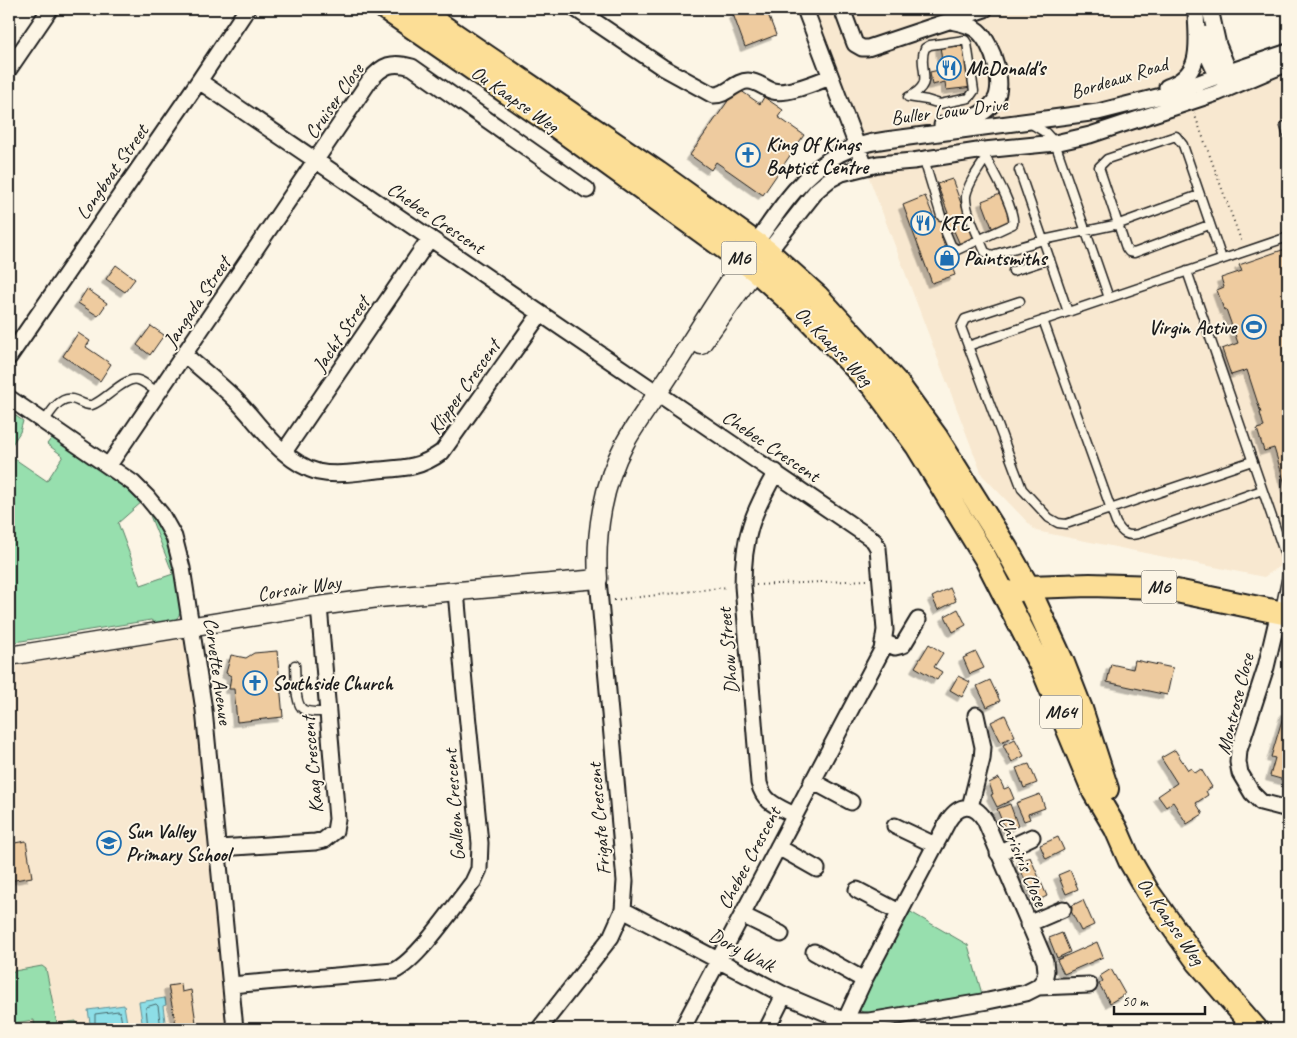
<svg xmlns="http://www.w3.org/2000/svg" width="1297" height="1038" viewBox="0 0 1297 1038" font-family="Caveat,sans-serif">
<defs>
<filter id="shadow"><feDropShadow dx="-4.5" dy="4.5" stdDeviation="0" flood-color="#0004"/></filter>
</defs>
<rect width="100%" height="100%" fill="#fcf5e5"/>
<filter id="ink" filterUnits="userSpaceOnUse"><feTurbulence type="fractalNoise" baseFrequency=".02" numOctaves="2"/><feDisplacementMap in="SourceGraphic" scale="10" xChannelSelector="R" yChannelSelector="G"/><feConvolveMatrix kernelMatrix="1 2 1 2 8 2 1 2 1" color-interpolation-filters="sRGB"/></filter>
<g filter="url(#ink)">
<path fill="#f8e8d0" d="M805 9H1210L1229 72 1288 52V561L1264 577 1036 531 982 475Z
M187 630 230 1029H9V657Z"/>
<path fill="#97dfae" stroke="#5a7e65" d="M13 414 23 421 20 432 9 449V420Z
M54 435 129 487 143 501 118 523 141 585 173 574 149 513 152 512 166 536 172 551 182 608C177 623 172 622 158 625L151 620 9 643V455L47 481 63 456 47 444Z
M902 907 968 945 984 1001 867 1016 853 1004Z
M42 966 46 969 57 1024 76 1021 77 1029H45V1027L35 1029 34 1020 14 1023 9 987V972Z"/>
<path fill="#8ddee7" stroke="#609096" d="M165 998 166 1005 163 1006 166 1029H143L139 1002Z
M124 1005 128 1029H91L88 1010Z"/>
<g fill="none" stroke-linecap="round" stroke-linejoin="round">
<path stroke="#496a6d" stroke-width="1" d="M95 1029V1014L118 1011 120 1012 123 1029
M148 1029 146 1007 156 1004 158 1006 161 1029"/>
</g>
<path fill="#eecb9f" stroke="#1c1c1c" filter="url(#shadow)" d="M747 9H766L776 35 745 47 733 14Z
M965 43 973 87 946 90 945 82 932 85 930 72 943 69 940 46Z
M737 88 760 104 764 97 783 110 778 117 804 135 763 195 716 162 711 170 690 155Z
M952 179 975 241 961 247 954 231 941 236 955 275 932 283 903 205 925 196 934 218 948 213 937 184Z
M1000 194 1011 223 993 230 982 201Z
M1288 248V494L1274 448 1264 451 1257 429 1264 427 1260 413H1261L1247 370 1231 375 1222 349 1238 343 1226 309 1224 310 1217 290 1224 287 1221 278 1242 271 1239 265Z
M116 265 135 279 125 292 106 279Z
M87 289 107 303 98 316 78 303Z
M151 326 164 335 150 355 137 345Z
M78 333 90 341 86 347 111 364 100 381 63 356Z
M950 588 956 601 938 610 932 597Z
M958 609 966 625 953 632 945 616Z
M929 644 943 653 934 667 942 672 937 680 915 667Z
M277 651 283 717 237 722 234 689H229L231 676 226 673 231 655 246 658 254 653Z
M976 652 984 668 970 674 963 658Z
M1135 660 1173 668 1167 695 1107 682 1111 664 1133 669Z
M958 676 970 682 962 697 950 690Z
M990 680 1000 701 987 707 977 686Z
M1285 710 1288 711V781L1270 776 1275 758 1271 757Z
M1005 715 1015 736 1001 742 991 722Z
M1015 739 1024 756 1012 762 1003 745Z
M1175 750 1188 770 1191 768 1195 773 1201 769 1212 787 1206 791 1208 795 1196 803 1203 814 1187 824 1173 802 1166 807 1158 796 1177 783 1161 758Z
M1029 764 1037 783 1024 788 1016 768Z
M999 778 1004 789 1009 787 1014 799 997 807 991 795 993 794 989 783Z
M1040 794 1045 808 1028 814 1030 819 1024 821 1016 803Z
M1010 804 1018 826 1006 831 997 809Z
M1058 837 1064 850 1046 859 1040 845Z
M26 841 32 877 9 881V844Z
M1030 857 1047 896 1035 902 1017 862Z
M1070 870 1078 889 1066 894 1058 875Z
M1083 900 1094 925 1081 931 1069 907Z
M1062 933 1070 952 1057 958 1049 938Z
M1097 942 1103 957 1064 974 1057 960Z
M1111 969 1125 994 1110 1003 1099 984 1103 981 1100 976Z
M181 984 182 992 191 990 197 1029H177L168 986Z"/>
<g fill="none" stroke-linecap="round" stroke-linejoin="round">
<g stroke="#1c1c1c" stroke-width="11">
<path id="service" d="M965 40 967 43 974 91 969 98 940 104 927 100 908 97C938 83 916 69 925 48L930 45Z
M1030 123 1046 133 1055 143 1109 298
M1285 126 1288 136
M984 150 986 158C979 169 968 183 966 196 965 212 979 237 985 252L992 255 1043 240 1119 224 1199 195
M924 160 941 216
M1019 170 1068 312
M1209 225 1134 253 1129 252 1126 248 1099 167 1107 159 1176 136 1183 145 1222 259
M946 233 951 245 957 250 1013 224C1016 211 993 171 986 158
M1013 271 1050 259
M1187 271 1285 555 1288 571 1280 609
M1020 301 965 319 961 327 1022 489 1049 518 1058 523 1066 524 1252 461
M1043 320 1116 523C1122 533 1127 537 1138 534L1262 490
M968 346 1288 237
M44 422C50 413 60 396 72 399 80 401 85 406 92 405 105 401 125 376 138 380 145 382 152 389 159 393
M295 665C296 676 294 705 304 710 311 713 321 712 328 712"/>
</g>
<g stroke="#1c1c1c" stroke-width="19">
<path id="minor" d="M576 9 662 67 713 95C727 96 735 81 748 81 758 81 765 89 773 91 787 95 817 82 830 77
M805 9 865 167
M842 9 855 44 862 48H868L985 9
M1210 9 1218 45 1229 72 1228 81
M1203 34C1206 49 1211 73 1226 81
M9 69 50 9
M199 81 869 537 874 541 878 548 885 630 882 650 682 1029
M1167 87C1206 74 1196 40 1196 9
M942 125C960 121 981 119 994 102 1006 86 993 44 978 31 970 24 960 23 950 21
M756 243C778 211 803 172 839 154 854 146 870 142 886 140L1098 112 1169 94 1229 72 1288 52
M768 252 817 190 829 180 842 173 878 164 913 161 984 150 1055 143 1090 135 1217 93 1288 63
M185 355C202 370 220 384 236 400 261 425 282 462 318 472 337 476 359 472 378 470 405 468 420 468 442 452L540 314
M9 357 199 81 247 9
M9 398 133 483 147 497 161 514 174 537 182 568 204 710 235 1029
M284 452 430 238
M109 465 370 80C383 65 392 61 412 67L587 190
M776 472C752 514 743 537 743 586L759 783C764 803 777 806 794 815
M1279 612 1266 667 1239 750 1238 762 1240 773 1252 793 1261 802 1288 809
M884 642 895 647 903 645 918 620
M812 781 851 802
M970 807 982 759 983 747 976 715
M895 826 935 845
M778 847 817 869
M219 848 315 842 324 840 335 831 337 819 319 606
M998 853 1032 837
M857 890 899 912
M623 910 784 995 845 1021H869L988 1001 1026 993 1038 987 1044 980 1046 971 1045 961 985 820C973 802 959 804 948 821L864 980 845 1021
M742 915 781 934
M1028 924 1063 909
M814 952 864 980
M231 985 394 971C418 960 455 905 473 882L479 869 480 843 464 683 456 591
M1038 987 1089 985
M539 1029 611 937 623 910 625 881 598 579
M767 1029 784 995"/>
</g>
<g stroke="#1c1c1c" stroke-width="21">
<path id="tertiary" d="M701 345 762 260
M9 656 319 606 378 598 598 579C595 533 603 484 625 443 636 423 650 405 663 385 692 341 719 295 750 251"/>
</g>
<g stroke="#1c1c1c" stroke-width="26">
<path id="primary" d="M386 9 557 127 755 270 799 309 874 387 917 446 986 559 1044 672 1094 792 1116 829 1130 861 1148 892 1198 962 1256 1029
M417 9 658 173 768 252 818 297 897 383 937 438 1006 548 1028 587 1063 663 1081 709 1107 789
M1016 591 1028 587 1090 585 1157 587 1288 614"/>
</g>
<path stroke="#1c1c1c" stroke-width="2" stroke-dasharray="1 4" stroke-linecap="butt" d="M1194 113 1242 243
M756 585 868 580
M614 600 728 587"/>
<use href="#service" stroke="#fcf5e5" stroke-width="8"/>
<use href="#minor" stroke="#fcf5e5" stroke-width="15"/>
<use href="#tertiary" stroke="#fcf5e5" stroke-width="18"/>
<use href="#primary" stroke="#fcde96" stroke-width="22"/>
</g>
</g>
<defs>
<g id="restaurant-ring" transform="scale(1.25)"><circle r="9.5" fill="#fcf5e5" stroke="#1f6fb2" stroke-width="1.5"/><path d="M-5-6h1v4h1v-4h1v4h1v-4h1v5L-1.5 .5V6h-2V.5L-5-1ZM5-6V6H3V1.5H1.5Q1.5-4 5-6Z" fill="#1f6fb2"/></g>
<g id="church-ring" transform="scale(1.25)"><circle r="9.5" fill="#fcf5e5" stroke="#1f6fb2" stroke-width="1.5"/><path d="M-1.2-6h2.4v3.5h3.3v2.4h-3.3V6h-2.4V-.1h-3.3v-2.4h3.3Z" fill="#1f6fb2"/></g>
<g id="shop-ring" transform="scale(1.25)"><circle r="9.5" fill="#fcf5e5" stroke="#1f6fb2" stroke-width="1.5"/><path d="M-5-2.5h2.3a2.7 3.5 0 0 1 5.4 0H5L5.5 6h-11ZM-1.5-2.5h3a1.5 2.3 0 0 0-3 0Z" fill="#1f6fb2"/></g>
<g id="stadium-ring" transform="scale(1.25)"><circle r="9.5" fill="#fcf5e5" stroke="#1f6fb2" stroke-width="1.5"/><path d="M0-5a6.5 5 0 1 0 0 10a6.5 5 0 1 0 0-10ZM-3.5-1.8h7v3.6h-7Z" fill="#1f6fb2"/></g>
<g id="school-ring" transform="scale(1.25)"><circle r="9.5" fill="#fcf5e5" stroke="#1f6fb2" stroke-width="1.5"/><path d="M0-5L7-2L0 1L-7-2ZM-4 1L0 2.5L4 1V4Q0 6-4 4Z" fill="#1f6fb2"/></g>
</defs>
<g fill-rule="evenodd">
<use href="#restaurant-ring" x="949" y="68"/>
<use href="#church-ring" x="748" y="155"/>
<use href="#restaurant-ring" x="923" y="223"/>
<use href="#shop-ring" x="947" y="258"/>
<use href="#stadium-ring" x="1254" y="327"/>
<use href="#church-ring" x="255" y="683"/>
<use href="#school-ring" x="109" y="843"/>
</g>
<g text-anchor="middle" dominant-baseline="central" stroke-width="4" stroke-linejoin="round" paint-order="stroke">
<g fill="#fcf5e5" stroke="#5f5d58" stroke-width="1">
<rect x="721.5" y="241.5" width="35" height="33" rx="4"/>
<rect x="1141.5" y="570.5" width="35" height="33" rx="4"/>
<rect x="1040" y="695.5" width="42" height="33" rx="4"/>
</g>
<g font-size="19" font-weight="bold" fill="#1c1c1c">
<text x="739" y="258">M6</text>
<text x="1159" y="587">M6</text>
<text x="1061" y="712">M64</text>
</g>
<g font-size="20" font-weight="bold" fill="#1c1c1c" stroke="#fcf5e5" text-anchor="start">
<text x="966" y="68">McDonald's</text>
<text x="766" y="144">King Of Kings<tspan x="766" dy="23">Baptist Centre</tspan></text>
<text x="940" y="223">KFC</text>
<text x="964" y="258">Paintsmiths</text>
<text x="1236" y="327" text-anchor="end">Virgin Active</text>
<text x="272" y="683">Southside Church</text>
<text x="126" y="831">Sun Valley<tspan x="126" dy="23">Primary School</tspan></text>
</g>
<g font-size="20" fill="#1c1c1c" stroke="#fcf5e5">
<text transform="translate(1119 78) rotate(-17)">Bordeaux Road</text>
<text transform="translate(515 99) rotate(35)">Ou Kaapse Weg</text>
<text transform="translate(334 101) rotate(-55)">Cruiser Close</text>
<text transform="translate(949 111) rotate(-7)">Buller Louw Drive</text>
<text transform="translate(112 172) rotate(-55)">Longboat Street</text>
<text transform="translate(436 218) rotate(34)">Chebec Crescent</text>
<text transform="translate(197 302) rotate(-56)">Jangada Street</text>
<text transform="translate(341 334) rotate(-56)">Jacht Street</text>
<text transform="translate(834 346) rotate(46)">Ou Kaapse Weg</text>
<text transform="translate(464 387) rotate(-55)">Klipper Crescent</text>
<text transform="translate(771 446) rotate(34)">Chebec Crescent</text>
<text transform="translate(299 588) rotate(-9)">Corsair Way</text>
<text transform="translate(728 651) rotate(-95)">Dhow Street</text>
<text transform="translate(218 671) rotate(82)">Corvette Avenue</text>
<text transform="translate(1235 704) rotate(-76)">Montrose Close</text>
<text transform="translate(312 765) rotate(-95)">Kaag Crescent</text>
<text transform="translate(454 805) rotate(-94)">Galleon Crescent</text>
<text transform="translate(599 819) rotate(-95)">Frigate Crescent</text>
<text transform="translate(749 858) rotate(-62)">Chebec Crescent</text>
<text transform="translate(1023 861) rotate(67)">Chrisiris Close</text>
<text transform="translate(1171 921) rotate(55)">Ou Kaapse Weg</text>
<text transform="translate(742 950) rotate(28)">Dory Walk</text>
</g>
</g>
<rect width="1297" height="1038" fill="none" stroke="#fcf5e5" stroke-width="30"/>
<rect x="15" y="15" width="1267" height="1008" fill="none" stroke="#1c1c1c" stroke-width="2" filter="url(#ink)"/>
<path d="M1114 1006v8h91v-8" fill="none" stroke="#1c1c1c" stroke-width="2.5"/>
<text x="1122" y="1006" font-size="15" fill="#1c1c1c" stroke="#fcf5e5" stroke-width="4" paint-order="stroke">50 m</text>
</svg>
